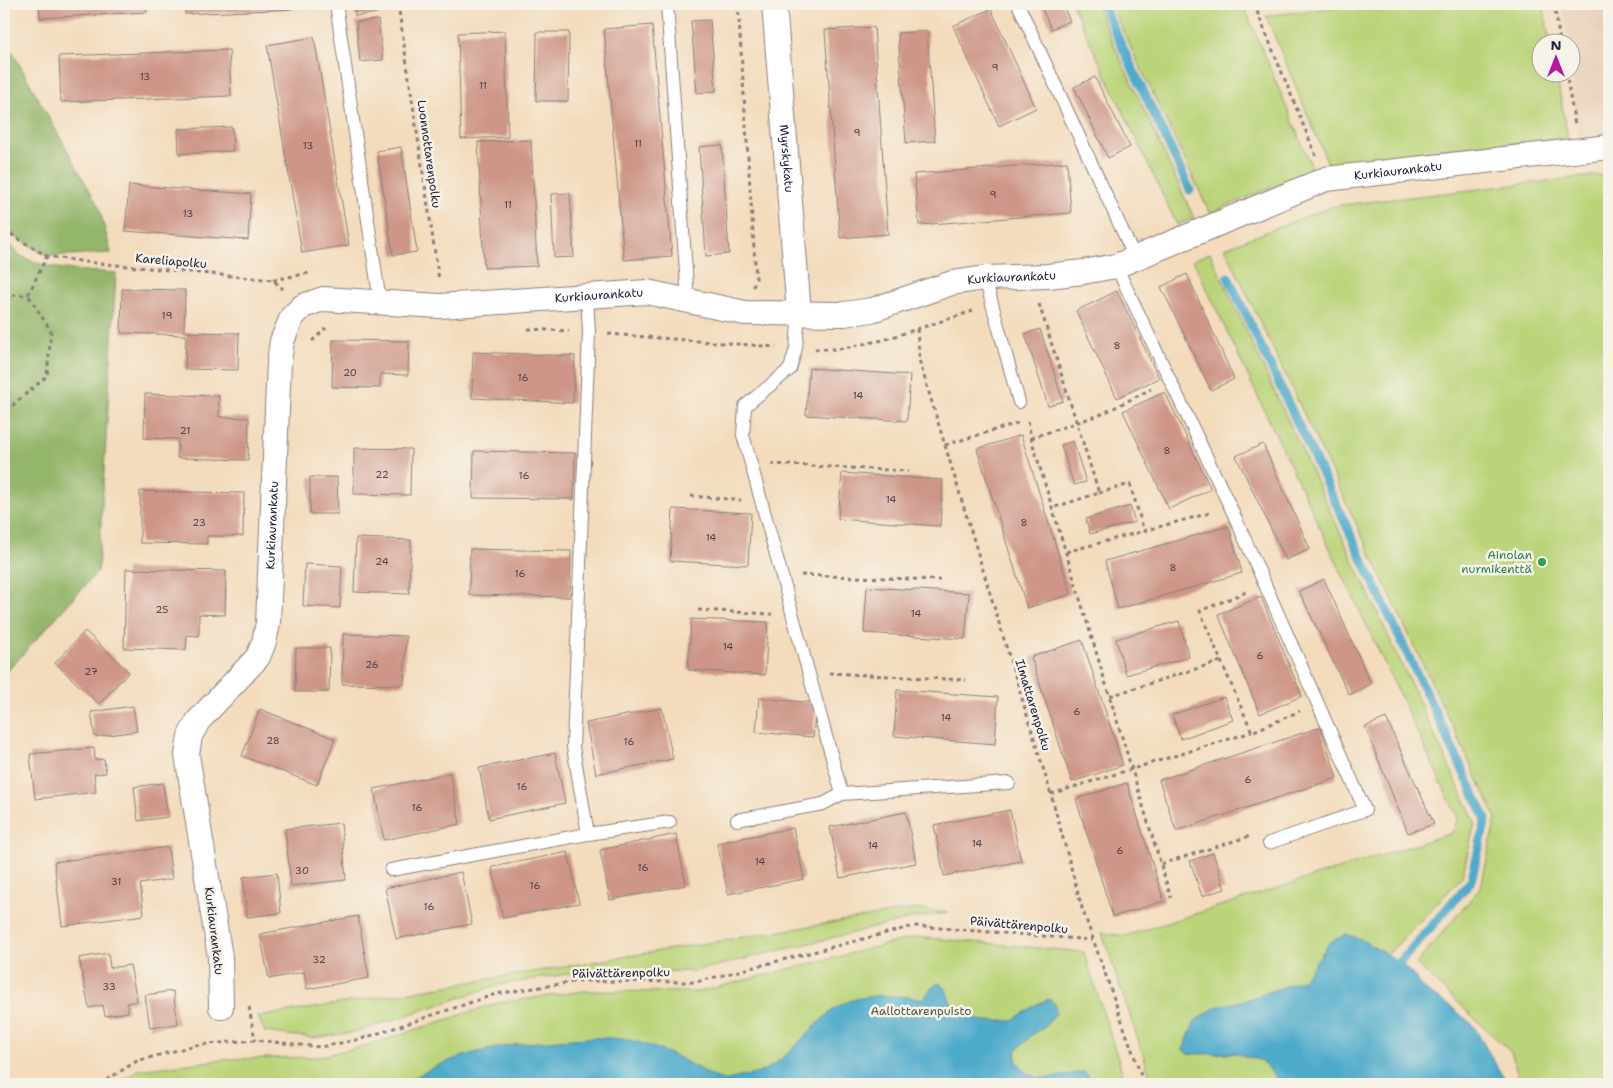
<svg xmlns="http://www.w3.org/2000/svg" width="1613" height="1088" viewBox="0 0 1613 1088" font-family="'Shantell Sans',sans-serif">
<rect width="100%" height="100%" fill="#f7f3e8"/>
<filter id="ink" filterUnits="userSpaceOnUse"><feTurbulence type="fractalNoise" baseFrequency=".02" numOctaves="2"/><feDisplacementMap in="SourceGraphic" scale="10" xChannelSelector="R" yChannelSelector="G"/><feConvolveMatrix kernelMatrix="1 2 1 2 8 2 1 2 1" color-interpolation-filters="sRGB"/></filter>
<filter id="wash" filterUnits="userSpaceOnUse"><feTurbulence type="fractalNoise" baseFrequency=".0096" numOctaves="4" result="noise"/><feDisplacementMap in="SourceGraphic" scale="20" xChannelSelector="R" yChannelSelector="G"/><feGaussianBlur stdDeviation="1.12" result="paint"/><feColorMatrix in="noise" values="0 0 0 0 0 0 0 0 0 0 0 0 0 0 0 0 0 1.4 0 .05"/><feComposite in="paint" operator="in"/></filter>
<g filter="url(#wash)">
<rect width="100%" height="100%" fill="#f3dbbc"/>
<path fill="#e8cfb7" d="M1563 4H1609V135L1578 138 1571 69 1570 42H1567Z"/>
<path fill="#bbd47a" stroke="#6e7b5a" d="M1072 4H1095L1194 218 1177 225Z
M1110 4H1243L1313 170 1210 213Z
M1364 4H1543L1550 42H1540V72L1556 73 1568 138 1330 168 1266 16Z
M1609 174V1084H1521L1511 1052 1416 964 1481 887 1496 818 1225 248 1333 206Z
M1210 253 1475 822 1462 877 1387 955 1360 939 1329 943 1304 980 1246 1000 1216 1007 1195 1021 1183 1050 1189 1054 1238 1053 1262 1061 1281 1084H1153L1102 933 1125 936 1452 833 1458 818 1193 260Z
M915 909 947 913 914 918 695 971 580 972 498 985 356 1032 313 1038 265 1032 258 1017Z
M916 937 1084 952 1126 1084H117L138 1070 230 1059 317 1057 365 1046 498 1003 584 991 698 992Z"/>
<path fill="#94b66a" stroke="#5b6c52" d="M4 4H6L9 46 99 207 111 253 47 256 4 230Z
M4 238C9 243 14 250 20 255 44 271 89 271 116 273L98 571 4 675Z"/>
<path fill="#4daacb" stroke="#386683" d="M1346 934 1360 939 1400 962 1413 975 1425 990 1451 1007 1473 1025 1507 1084H1281L1262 1061 1235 1053 1189 1054 1183 1050 1195 1021 1216 1007 1246 1000 1303 980 1329 943Z
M938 983 945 987 950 1001 956 1012 983 1021H1011L1037 1004 1049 999 1055 1004 1056 1013 1045 1027 1033 1034 1017 1050 1016 1059C1019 1064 1023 1071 1028 1074 1043 1083 1067 1074 1083 1072L1088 1075 1089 1084H405C452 1052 503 1045 559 1040 587 1038 614 1035 641 1043 653 1047 666 1052 677 1057 690 1063 711 1078 725 1080 729 1080 735 1078 739 1077 745 1076 752 1075 758 1073 788 1062 812 1023 839 1006 862 992 899 995 924 999L931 988Z"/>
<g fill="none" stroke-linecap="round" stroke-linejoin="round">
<path stroke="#4daacb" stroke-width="9" d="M1102 4 1190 190
M1228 277 1486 819 1471 881 1400 962"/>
</g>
<g id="blocks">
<path fill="#cd9688" d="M39 4H146L147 12 40 18Z
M184 4H291L292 9 185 14Z
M354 4H376L377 13 355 16Z
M1040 4H1062L1070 21 1051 29Z
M991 9 1036 108 999 126 953 26Z
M378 20 383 60 360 62 356 22Z
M710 20 716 91 697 93 691 21Z
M652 25 672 256 624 260 604 29Z
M874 27 888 234 840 238 825 30Z
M505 31 508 137 461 139 458 33Z
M927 31 935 141 906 143 898 33Z
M537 32H569L568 101H536Z
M314 37 349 245 302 253 267 45Z
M229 50 231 96 61 102 59 56Z
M1095 77 1130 147 1108 158 1074 87Z
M232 127 233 151 179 154 178 129Z
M531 140 537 266 484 268 478 142Z
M722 145 729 254 706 256 699 147Z
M401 147 417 252 393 255 377 151Z
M1067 162 1071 213 919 225 914 174Z
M129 185 251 194 248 240 125 231Z
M570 193 574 257 554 258 551 194Z
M1187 274 1234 379 1211 390 1161 287Z
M122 289 185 290 184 332 239 333 238 370 185 369 186 335 121 333Z
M1117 291 1159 378 1117 398 1076 311Z
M1040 329 1063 401 1048 406 1025 334Z
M333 340 409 341 408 375 380 374V388L332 387Z
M473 352 575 356 573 403 472 398Z
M809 368 910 375 907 421 806 415Z
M1165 392 1211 489 1169 509 1123 411Z
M145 394 219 396V417L249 418 248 460 177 458 178 439 144 438Z
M1021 435 1071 594 1027 608 977 449Z
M1073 441 1086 482 1074 485 1061 445Z
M1263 444 1310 549 1286 560 1236 456Z
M354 448 411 449 410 495 354 494Z
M474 451 575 453 574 499 473 498Z
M842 473 943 480 940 526 838 519Z
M310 477H337L338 514H310Z
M140 491 244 493 243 536H207V544L140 543Z
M1130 506 1135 522 1090 534 1086 519Z
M673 509 751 513 748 565 670 561Z
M1229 526 1242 573 1118 609 1105 561Z
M356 538 411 540 409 594 354 592Z
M470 549 571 551 570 597 469 595Z
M305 564 342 566 340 608 303 606Z
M126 569 226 571 225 615 199 614V636L187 635 186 650 124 648Z
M1324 579 1371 684 1349 695 1299 591Z
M867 587 969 593 965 639 864 633Z
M1261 597 1302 696 1260 714 1218 614Z
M691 619 768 622 765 675 688 670Z
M1179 621 1189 657 1126 675 1116 639Z
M85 631 129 672 99 704 55 663Z
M343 634 406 636 404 685 342 684Z
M1082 640 1123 765 1072 782 1031 657Z
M296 648H330L329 692H295Z
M897 690 998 697 995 744 894 736Z
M1224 697 1233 720 1181 739 1172 715Z
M759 698 816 703 813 737 756 732Z
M133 706 137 731 95 737 91 712Z
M662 708 673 759 596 774 586 723Z
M260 709 335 739 317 785 242 756Z
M1386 718 1434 824 1408 833 1365 727Z
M1321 727 1337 778 1176 831 1159 780Z
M94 748 95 760 104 759 106 773 94 774 96 792 35 799 30 754Z
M555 753 565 803 489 819 479 768Z
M450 773 460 824 384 840 374 789Z
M163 783 168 817 138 821 134 787Z
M1127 783 1164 901 1113 917 1076 799Z
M1010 810 1021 861 944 876 934 825Z
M906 812 916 863 840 878 830 827Z
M341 823 346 880 291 886 285 829Z
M793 828 804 879 728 894 717 843Z
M676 834 686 885 610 900 600 850Z
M168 847 172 879 140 884 144 915 62 926 54 862Z
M568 852 579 903 503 918 492 867Z
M1213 853 1225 889 1202 896 1190 861Z
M461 872 472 924 396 939 385 888Z
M277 873 281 913 247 917 243 877Z
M358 916 369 978 307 989 304 972 269 979 260 934Z
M108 953 110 968 130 965 137 1001 127 1003 128 1012 105 1016 103 1005 89 1008 79 958Z
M173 991 178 1024 150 1028 145 995Z"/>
</g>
</g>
<g filter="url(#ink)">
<use href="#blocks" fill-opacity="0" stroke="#8a7e7c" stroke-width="1"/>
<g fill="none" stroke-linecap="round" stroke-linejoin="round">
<g stroke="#8a7e7c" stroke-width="14">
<path id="lane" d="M336 4 380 302
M667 4 688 300
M1018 4 1135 258
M1116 266 1235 517 1365 810 1269 843
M985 278 1019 402
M842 794 1009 783
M737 820 823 804 842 794 743 435 745 406 790 369 796 348 799 313
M588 834 670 822
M391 870 588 834 573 747 589 332 587 295"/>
</g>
<g stroke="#8a7e7c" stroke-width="26">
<g id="street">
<path id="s1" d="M774 4 799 313"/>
<path id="s2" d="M221 1007 220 957 187 755 190 736 198 721 258 657 264 642 268 623 279 362 282 341 292 317 303 306 323 299 440 306 647 292 745 313 844 314 872 310 952 283 985 278 1048 276 1083 272 1116 266 1326 179 1609 147"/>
</g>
</g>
<path stroke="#8a7e7c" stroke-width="3" stroke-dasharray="4 4" stroke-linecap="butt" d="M398 4 439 280
M738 4 756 279 753 287
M1254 4 1316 156
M1554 4 1560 42
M1256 7 1285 4
M1566 72 1575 126
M4 230 47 256 86 262 273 280 283 289
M273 280 310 273
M4 295H28
M28 295 47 256
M1039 304 1099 493 1052 508
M528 329 569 331
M917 329 920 363 1051 794 1082 908 1144 1084
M608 334 776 347
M312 341 326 328
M815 349H838L883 340 973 311
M4 404 13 405 47 376 51 331 28 295
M1028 421 1031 438 1171 898
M1031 438 1102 414 1151 389
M945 445 1018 423
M771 464 909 471
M1099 493 1130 484 1144 531
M691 496 741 500
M1066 552 1210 513
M801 575 940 580
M698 610 772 614
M1221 661 1252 732 1300 711
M829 673 966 680
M1110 696 1221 661 1200 611 1246 592
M1051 794 1252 732
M1161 864 1250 836
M249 1007 255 1040
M100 1084 137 1061 196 1045 255 1040 320 1047 361 1039 496 994 579 981 696 982 914 926 1093 940"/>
<use href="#lane" stroke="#fff" stroke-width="12"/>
<use href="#street" stroke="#fff" stroke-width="24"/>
</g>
</g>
<circle fill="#2e9e5b" stroke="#f7f3e8" stroke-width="2" cx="1542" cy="562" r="5"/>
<g text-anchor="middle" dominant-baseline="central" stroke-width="5" stroke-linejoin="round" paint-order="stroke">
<g font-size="10" fill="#4d3f4e">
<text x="995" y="67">9</text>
<text x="145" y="76">13</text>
<text x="483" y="85">11</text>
<text x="857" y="132">9</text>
<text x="638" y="143">11</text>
<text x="308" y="145">13</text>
<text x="993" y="194">9</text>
<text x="508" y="204">11</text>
<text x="188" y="213">13</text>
<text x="167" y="315">19</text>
<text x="1117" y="345">8</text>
<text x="350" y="372">20</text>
<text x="523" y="377">16</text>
<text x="858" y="395">14</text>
<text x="185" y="430">21</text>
<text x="1167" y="450">8</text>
<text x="382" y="474">22</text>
<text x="524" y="475">16</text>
<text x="891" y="499">14</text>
<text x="199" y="522">23</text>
<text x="1024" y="522">8</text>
<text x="711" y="537">14</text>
<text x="382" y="561">24</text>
<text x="1173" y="567">8</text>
<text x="520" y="573">16</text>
<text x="162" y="609">25</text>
<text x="916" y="613">14</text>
<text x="728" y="646">14</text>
<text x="1260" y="655">6</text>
<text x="372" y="664">26</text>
<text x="91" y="671">27</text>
<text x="1077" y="711">6</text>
<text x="946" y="717">14</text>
<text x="273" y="740">28</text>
<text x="629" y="741">16</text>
<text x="1248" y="779">6</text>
<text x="522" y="786">16</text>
<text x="417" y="807">16</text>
<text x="977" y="843">14</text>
<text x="873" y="845">14</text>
<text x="1120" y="850">6</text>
<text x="760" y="861">14</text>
<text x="643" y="867">16</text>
<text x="302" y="870">30</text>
<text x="116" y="881">31</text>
<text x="535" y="885">16</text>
<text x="429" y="906">16</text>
<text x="319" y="959">32</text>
<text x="109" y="986">33</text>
</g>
<g font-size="12" fill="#22223b" stroke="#f7f3e8">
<text transform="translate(429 154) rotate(82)">Luonnottarenpolku</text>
<text stroke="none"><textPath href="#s1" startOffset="155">Myrskykatu</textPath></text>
<text stroke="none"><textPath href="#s2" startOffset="1861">Kurkiaurankatu</textPath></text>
<text transform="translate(171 261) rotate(5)">Kareliapolku</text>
<text stroke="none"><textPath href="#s2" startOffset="1456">Kurkiaurankatu</textPath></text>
<text stroke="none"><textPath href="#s2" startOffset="1036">Kurkiaurankatu</textPath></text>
<text stroke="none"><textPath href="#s2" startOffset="512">Kurkiaurankatu</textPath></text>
<text transform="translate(1033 705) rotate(73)">Ilmattarenpolku</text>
<text transform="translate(1019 925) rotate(5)">Päivättärenpolku</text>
<text transform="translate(214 931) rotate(83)">Kurkiaurankatu</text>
<text transform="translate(621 973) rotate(-1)">Päivättärenpolku</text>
</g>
<g font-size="12" fill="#27864d" stroke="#f7f3e8" text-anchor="end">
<text x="1532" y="555">Ainolan<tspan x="1532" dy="14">nurmikenttä</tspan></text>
</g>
<g font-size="12" fill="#50574e" stroke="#f7f3e8">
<text x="921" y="1011">Aallottarenpuisto</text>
</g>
</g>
<rect width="1613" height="1088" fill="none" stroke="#f7f3e8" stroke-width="20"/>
<g transform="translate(1556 58)"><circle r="24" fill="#f7f3e8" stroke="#a29fa3"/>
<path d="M0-4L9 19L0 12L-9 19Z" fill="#b5179e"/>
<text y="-8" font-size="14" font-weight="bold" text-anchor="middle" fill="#22223b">N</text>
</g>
</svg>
